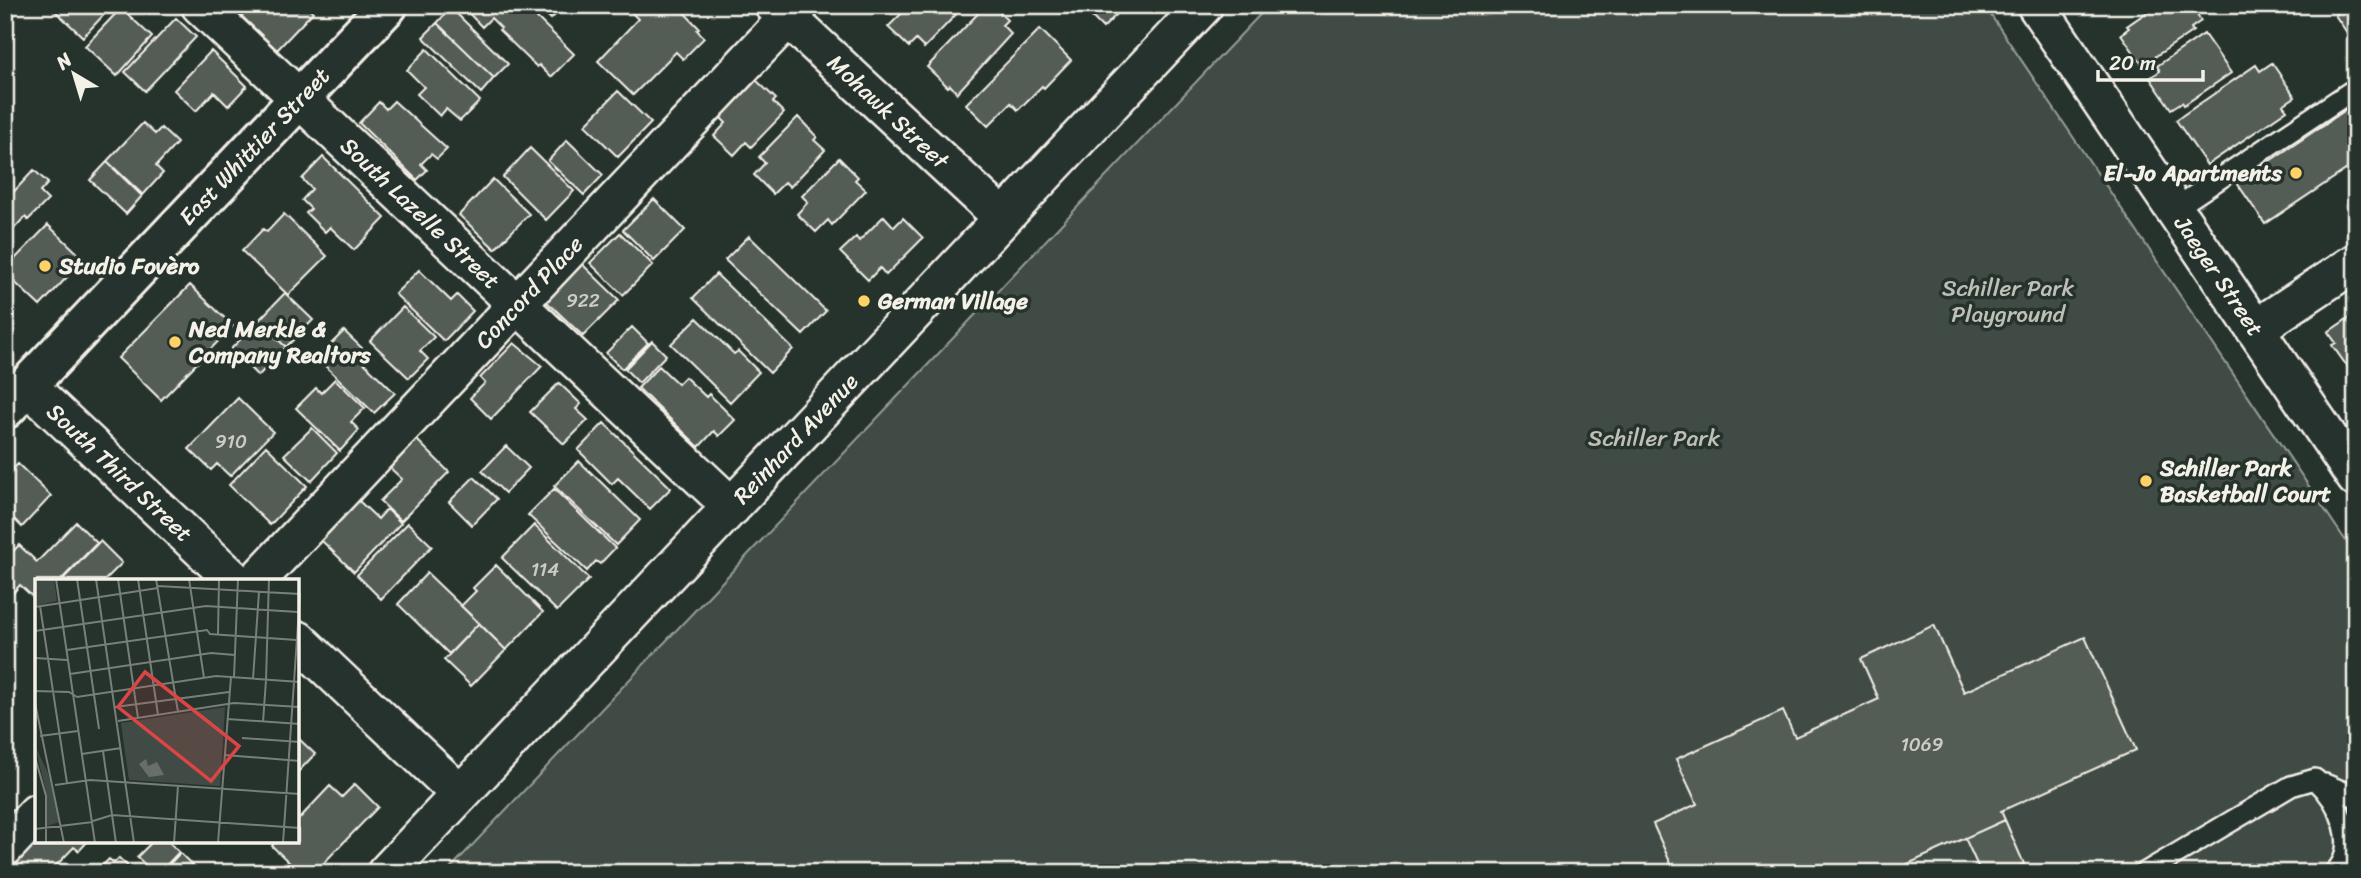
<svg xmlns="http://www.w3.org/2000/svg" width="2361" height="878" viewBox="0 0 2361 878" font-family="Sriracha,sans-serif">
<rect width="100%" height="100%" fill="#26332d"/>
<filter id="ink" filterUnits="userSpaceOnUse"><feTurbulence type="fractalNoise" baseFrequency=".0143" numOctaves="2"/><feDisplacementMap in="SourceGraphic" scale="14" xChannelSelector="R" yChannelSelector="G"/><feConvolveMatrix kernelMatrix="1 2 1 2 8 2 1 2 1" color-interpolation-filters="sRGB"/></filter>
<g filter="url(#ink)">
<path fill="#414b45" stroke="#9a9e96" stroke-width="2" d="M1269 5H1984L2356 556V873H446Z"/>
<path fill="#525c55" stroke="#f4f1e8" stroke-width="2" d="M55 5H113L83 37 52 8Z
M230 5H305L313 12 277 50Z
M461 5H524L574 54 551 77 539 65 537 67 499 30 501 28 491 18 482 27Z
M537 5H565L551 19Z
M634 5H677L699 28 697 30 704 38 683 59 676 52 633 95 598 61 638 19 629 10Z
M910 5H965L924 48 916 40 909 47 888 27Z
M986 5H992L1007 20 1002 25 1011 34 957 93 950 85 948 87 927 67Z
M1080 5H1120L1118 7 1121 10 1103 28Z
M2157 5H2190L2201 21 2191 28 2193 31 2150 60 2149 58 2141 63 2121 34 2129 28 2127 26Z
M2349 5H2356V37L2352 40 2335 15Z
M121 8 152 37 117 76 85 46Z
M451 8 508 64 494 78 437 23Z
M176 18 196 37 145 91 125 72Z
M437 23 494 78 481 93 423 37Z
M1040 29 1071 60 1044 88 1042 86 1018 110 1011 103 988 126 966 104Z
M2204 34 2231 73 2184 105 2182 102 2171 109 2150 78 2160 71 2157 66Z
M427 49 480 101 460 121 446 109 440 116 417 94 424 87 407 70Z
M211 51 247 86 228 106 214 92 196 111 174 90Z
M2272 63 2295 97 2283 105 2287 110 2207 165 2176 120 2256 65 2260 71Z
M756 80 776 99 773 102 784 113 751 147 746 142 734 155 714 136 726 123 720 117Z
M618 91 651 123 618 157 585 125Z
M394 101 447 149 437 159 431 154 421 164 427 170 417 180 359 123 379 102 386 109Z
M2356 103V163L2265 224 2237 183Z
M798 117 817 137 814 140 825 150 790 187 785 182 773 194 754 175 765 163 759 157Z
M143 123 155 134 161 128 177 143 156 166 163 173 143 195 107 161Z
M567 140 603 175 584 195 548 161Z
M530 148 574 191 546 220 503 177Z
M323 157 385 218 354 250 330 227 325 232 306 213 311 209 302 200 312 189 302 179Z
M839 158 858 177 855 180 866 190 832 225 828 220 816 232 797 214 808 202 802 196Z
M107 162 142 196 126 214 90 180Z
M34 170 48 183 40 192 48 200 28 220 25 217 5 238V198L7 199Z
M493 179 529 214 495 249 459 215Z
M654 199 685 230 654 261 623 230Z
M284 214 327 256 288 295 242 251 263 229 267 232Z
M884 216 894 227 903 218 923 238 886 275 880 268 868 280 840 252 856 237 859 241Z
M48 225 84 259 40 306 5 273V269Z
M620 233 653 265 623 295 590 263Z
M749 236 826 311 803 335 725 260Z
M582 264 619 300 583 336 546 301Z
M419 270 451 301 457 295 473 311 444 341 395 294Z
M716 274 793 349 770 373 693 298Z
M190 285 233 326 161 400 118 358Z
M285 293 313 320 286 347 258 321Z
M403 307 434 337 420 351 428 359 409 378 370 341Z
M2356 313V365L2349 369 2332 345 2336 343 2328 332Z
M697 318 734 354 738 351 759 372 730 402 671 344Z
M258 321 286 347 258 376 231 349Z
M632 327 648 343 622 369 606 353Z
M344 331 364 350 358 357 395 393 374 413 317 358Z
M652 341 666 355 639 383 625 369Z
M514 343 542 366 491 419 470 398 485 383 480 378Z
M659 366 678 384 685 377 706 397 709 394 735 420 719 436 714 431 699 447 638 388Z
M335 379 365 408 351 422 359 430 340 451 296 408 316 388 321 393Z
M559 383 581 404 576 409 588 420 564 444 530 412Z
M238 398 273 432 230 476 217 464 211 470 189 449Z
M604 423 671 488 650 509 618 478 612 484 578 450Z
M312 428 337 453 311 481 284 455Z
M416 439 449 472 401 521 380 501 402 479 389 467Z
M266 446 307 486 270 525 229 485Z
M506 446 529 468 505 493 482 471Z
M579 461 640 520 616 545 554 486Z
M18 464 51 496 22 527 15 520 8 527 15 533 5 543V477Z
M474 477 497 499 472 525 449 502Z
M554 489 615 548 600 564 596 561 587 571 528 515Z
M358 500 378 519 387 509 401 523 354 572 320 539Z
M76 522 97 543 61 580H37V601L20 585 13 593 5 586V560L19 545 37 562Z
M408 523 432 546 381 599 357 575Z
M534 525 589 579 557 611 502 558Z
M100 541 122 563 105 580H62Z
M496 565 543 612 506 650 461 606 476 591 473 588Z
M427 573 479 623 449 654 398 604Z
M479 623 506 650 471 686 444 660Z
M1934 625 1964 692 2085 637 2136 750 2001 811 2005 820 1888 873H1675L1653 824 1697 804 1676 759 1783 711 1795 737 1879 699 1861 659Z
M298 738 315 754 298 772Z
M355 784 378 807 314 873H300L272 846 276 841H298V820L330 786 342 797Z
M2005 820 2024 864 2005 873H1981L1965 838Z
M37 840V841H88L79 851 74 847 49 873H21L12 865Z
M153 841H168L179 852 159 873H154L137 857Z
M180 853 200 873H161Z
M119 858 132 870 129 873H95L109 859 114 863Z"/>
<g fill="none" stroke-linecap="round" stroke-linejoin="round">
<g stroke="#f4f1e8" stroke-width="24">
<path id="service" d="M2174 209 2356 88
M2325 784 2356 797
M2144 873 2291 786 2315 779C2340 802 2361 847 2334 873"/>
</g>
<g stroke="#f4f1e8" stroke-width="42">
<g id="minor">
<path id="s1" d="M200 5 732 507"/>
<path id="s2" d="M774 5 1002 217"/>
<path id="s3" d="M2036 5 2356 478"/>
<path d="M2255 329 2356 262"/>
<path id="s4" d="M28 386 234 580"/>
<path id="s5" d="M257 580 800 5"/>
<path d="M298 640 460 794"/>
<path d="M5 847 37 813"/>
<path id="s6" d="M386 873 1204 5"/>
</g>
</g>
<g stroke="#f4f1e8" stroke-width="44">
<g id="tertiary">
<path id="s7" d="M5 409 388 5"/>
</g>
</g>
<use href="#service" stroke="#26332d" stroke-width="19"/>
<use href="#minor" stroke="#26332d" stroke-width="37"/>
<use href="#tertiary" stroke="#26332d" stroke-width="38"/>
</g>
</g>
<g fill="#ffd166" stroke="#26332d" stroke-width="2.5">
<circle cx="2296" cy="173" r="7"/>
<circle cx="45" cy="266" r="7"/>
<circle cx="864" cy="301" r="7"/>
<circle cx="175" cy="342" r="7"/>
<circle cx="2146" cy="481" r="7"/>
</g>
<g text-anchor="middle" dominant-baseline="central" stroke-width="7" stroke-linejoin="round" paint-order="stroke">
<g font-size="19" fill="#ccccc3">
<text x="583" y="300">922</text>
<text x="231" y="441">910</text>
<text x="545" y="569">114</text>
<text x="1922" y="744">1069</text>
</g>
<g font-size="23" fill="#f4f1e8" stroke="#26332d">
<text stroke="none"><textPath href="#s2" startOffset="156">Mohawk Street</textPath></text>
<text stroke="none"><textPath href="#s7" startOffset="362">East Whittier Street</textPath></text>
<text stroke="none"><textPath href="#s1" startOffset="303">South Lazelle Street</textPath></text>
<text stroke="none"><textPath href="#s3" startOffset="327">Jaeger Street</textPath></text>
<text stroke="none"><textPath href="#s5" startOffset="396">Concord Place</textPath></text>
<text stroke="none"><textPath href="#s6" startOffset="597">Reinhard Avenue</textPath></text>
<text stroke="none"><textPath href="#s4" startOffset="126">South Third Street</textPath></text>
</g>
<g font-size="23" font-weight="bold" fill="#f4f1e8" stroke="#26332d" text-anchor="start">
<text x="2282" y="173" text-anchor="end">El-Jo Apartments</text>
<text x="59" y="266">Studio Fovèro</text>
<text x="878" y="301">German Village</text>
<text x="189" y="329">Ned Merkle &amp;<tspan x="189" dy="26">Company Realtors</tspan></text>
<text x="2160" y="468">Schiller Park<tspan x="2160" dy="26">Basketball Court</tspan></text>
</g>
<g font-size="23" fill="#bebfb7" stroke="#26332d">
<text x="2008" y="288">Schiller Park<tspan x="2008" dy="26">Playground</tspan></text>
<text x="1654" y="438">Schiller Park</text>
</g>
</g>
<g transform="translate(35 579)">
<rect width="264" height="264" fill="#26332d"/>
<path d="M19 0 22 22 0 27V2ZM190 128 185 207 94 201 86 144ZM0 167 13 194 25 243 12 247 11 213Z" fill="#414b45"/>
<path d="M111 180 113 187 122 183 129 196 114 198 104 185Z" fill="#676f68"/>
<path fill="none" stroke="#787f78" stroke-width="2" d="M21 0 60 264M42 0 64 150M61 0 99 264M83 0 103 139M103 0 123 136M121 0 143 133M154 0 169 99M123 7 265 15 248 264M5 27 32 204M0 28 123 9M0 52 171 27 263 33M183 55 184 0M32 71 172 51 175 55 261 61M0 79 32 81M35 95 176 74 200 76M199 98 203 0M218 100 224 13M231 101 234 0M0 112 34 113 42 118 181 97 265 103M0 124 29 264M80 128 194 113M192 140 265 145M83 142 199 124 265 128M228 143 231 101M5 157 43 152M207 159 265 163M68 172 81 264M47 175 86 169M189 176 265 182M0 178 11 217V264M20 206 55 201 265 215M58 242 77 236 265 249M0 250 58 243M139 264 143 207M183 264 196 98"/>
<path fill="#da4645" fill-opacity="0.15" stroke="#da4645" stroke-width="3.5" d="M110 93 204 167 176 202 83 128Z"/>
<rect width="264" height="264" fill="none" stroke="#f4f1e8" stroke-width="3.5"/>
</g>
<rect width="2361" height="878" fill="none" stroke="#26332d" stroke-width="28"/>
<rect x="14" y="14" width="2333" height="850" fill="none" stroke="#f4f1e8" stroke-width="2.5" filter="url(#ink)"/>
<g transform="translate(74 74) rotate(322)" stroke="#26332d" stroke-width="5" paint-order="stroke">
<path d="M0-5L12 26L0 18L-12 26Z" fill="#f4f1e8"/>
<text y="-10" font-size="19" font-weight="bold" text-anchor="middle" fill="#f4f1e8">N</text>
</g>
<path d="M2098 70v10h105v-10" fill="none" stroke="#f4f1e8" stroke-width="3.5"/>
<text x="2109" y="70" font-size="21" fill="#f4f1e8" stroke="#26332d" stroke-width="5" paint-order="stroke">20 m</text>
</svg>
